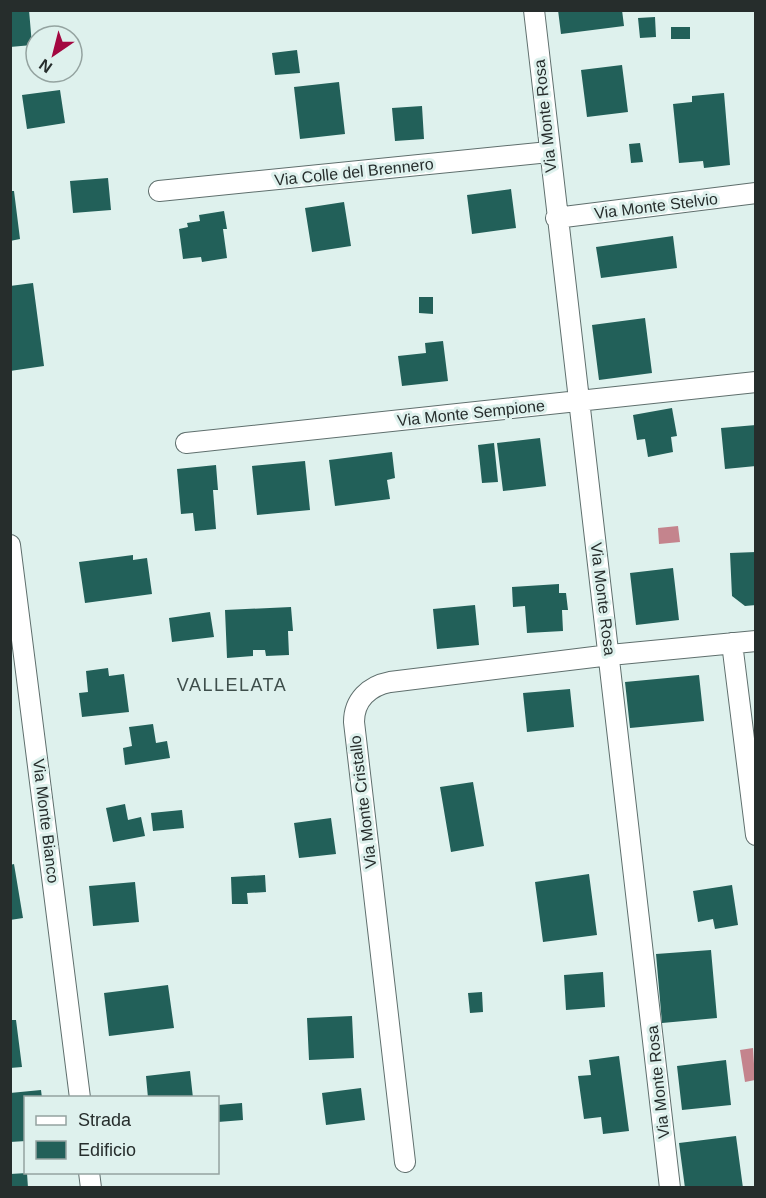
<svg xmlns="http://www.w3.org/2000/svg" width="766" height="1198" viewBox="0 0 766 1198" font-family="Helvetica,sans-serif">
<rect width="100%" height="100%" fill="#def1ed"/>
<path fill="#c4848d" d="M678 526 680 542 659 544 658 528Z
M753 1048 755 1080 745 1082 740 1050Z"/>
<path fill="#226059" d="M10 10H29L32 45 10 47Z
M558 10H622L624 26 561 34Z
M655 17 656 37 640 38 638 18Z
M671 27H690V39H671Z
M297 50 300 73 275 75 272 53Z
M622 65 628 112 587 117 581 70Z
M339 82 345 134 300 139 294 87Z
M60 90 65 123 27 129 22 95Z
M724 93 730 165 704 168 703 161 679 163 673 104 692 102V96Z
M422 106 424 139 395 141 392 108Z
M640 143 643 162 631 163 629 144Z
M108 178 111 210 73 213 70 181Z
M511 189 516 228 472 234 467 195Z
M10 191H14L20 239 10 241Z
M344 202 351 246 312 252 305 208Z
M224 211 227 229H223L227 258 202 262 201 257 183 259 179 229 188 227 187 223 200 221 199 215Z
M673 236 677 268 601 278 596 247Z
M33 283 44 366 10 371V286Z
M419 297H433V314L419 313Z
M645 318 652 373 599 380 592 325Z
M443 341 448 381 402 386 398 356 426 353 425 343Z
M672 408 677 436 671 437 673 452 648 457 645 439 637 440 633 415Z
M756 425V466L725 469 721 428Z
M540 438 546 486 503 491 497 443Z
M494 443 498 482 482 483 478 445Z
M392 452 395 478 387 480 390 499 335 506 329 460Z
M305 461 310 510 257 515 252 466Z
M216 465 218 490H213L216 529 195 531 193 513 181 514 177 469Z
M756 552V605L745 606 732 596 730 553Z
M133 555V560L147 558 152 594 85 603 79 562Z
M673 568 679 620 636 625 630 573Z
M559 584V593H566L568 610H562L563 631 527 633 525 606 513 607 512 587Z
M475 605 479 645 437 649 433 609Z
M291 607 293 631H288L289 655 266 656 265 650H253V656L227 658 225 610Z
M210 612 214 637 172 642 169 618Z
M108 668 109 676 124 674 129 712 82 717 79 693 88 692 86 671Z
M699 675 704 721 630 728 625 682Z
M570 689 574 727 527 732 523 693Z
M153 724 156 743 167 741 170 758 125 765 123 748 132 746 129 727Z
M473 782 484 846 451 852 440 787Z
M125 804 128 820 141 817 145 836 113 842 106 808Z
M182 810 184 828 153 831 151 813Z
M331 818 336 854 299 858 294 823Z
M14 864 23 918 10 920V865Z
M589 874 597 935 543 942 535 882Z
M265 875 266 892 247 893 248 904H232L231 877Z
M135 882 139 922 93 926 89 886Z
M732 885 738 925 715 929 713 919 698 922 693 891Z
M711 950 717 1018 662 1023 656 954Z
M603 972 605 1007 566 1010 564 975Z
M168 985 174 1028 109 1036 104 993Z
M482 992 483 1012 470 1013 468 993Z
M352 1016 354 1058 309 1060 307 1018Z
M10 1020H16L22 1067 10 1068Z
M619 1056 629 1131 603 1134 601 1117 584 1119 578 1076 591 1075 589 1060Z
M726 1060 731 1105 682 1110 677 1066Z
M190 1071 193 1098H148L146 1076Z
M361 1088 365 1120 326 1125 322 1093Z
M41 1090 42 1098H26V1141L10 1142V1093Z
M242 1103 243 1120 218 1122V1105Z
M736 1136 743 1188H685L679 1143Z
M27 1173 28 1188H10V1174Z"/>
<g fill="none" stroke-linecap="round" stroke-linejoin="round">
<g stroke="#5f6f6d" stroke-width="22">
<path id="minor" d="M534 10 670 1188
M159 191 549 152
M556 218 756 193
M186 443 756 382
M10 545 80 1098
M732 643 756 835
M405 1162 354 722C354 700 369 686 390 682L610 655 756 641
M89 1172 91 1188"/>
</g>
<use href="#minor" stroke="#fff" stroke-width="20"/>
</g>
<g text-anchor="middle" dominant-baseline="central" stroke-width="6" stroke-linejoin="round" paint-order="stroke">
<g font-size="16" fill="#262d2c" stroke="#def1ed">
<text transform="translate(545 116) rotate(-96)">Via Monte Rosa</text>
<text transform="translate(354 172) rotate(-6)">Via Colle del Brennero</text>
<text transform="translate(656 206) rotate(-7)">Via Monte Stelvio</text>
<text transform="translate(471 413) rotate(-6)">Via Monte Sempione</text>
<text transform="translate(603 599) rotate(83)">Via Monte Rosa</text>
<text transform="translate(363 802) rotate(-97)">Via Monte Cristallo</text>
<text transform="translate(46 821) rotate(83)">Via Monte Bianco</text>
<text transform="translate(658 1082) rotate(-96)">Via Monte Rosa</text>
</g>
<g font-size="18" letter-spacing="1.5" fill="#3e4e4b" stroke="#def1ed">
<text x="232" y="685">VALLELATA</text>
</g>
</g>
<rect width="766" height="1198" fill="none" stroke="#262d2c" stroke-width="24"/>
<rect x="24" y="1096" width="195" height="78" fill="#def1ed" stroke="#94a3a0" stroke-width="1.5"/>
<rect x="36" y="1116" width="30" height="9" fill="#ffffff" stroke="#94a3a0" stroke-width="1.5"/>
<text x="78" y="1126" font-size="18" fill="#262d2c">Strada</text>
<rect x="36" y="1141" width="30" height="18" fill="#226059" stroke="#94a3a0" stroke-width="1.5"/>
<text x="78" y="1156" font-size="18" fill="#262d2c">Edificio</text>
<g transform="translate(54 54) rotate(215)"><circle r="28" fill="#def1ed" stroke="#94a3a0" stroke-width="1.5"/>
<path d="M0-4.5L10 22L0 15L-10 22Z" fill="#a30740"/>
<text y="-9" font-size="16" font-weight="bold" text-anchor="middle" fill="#262d2c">N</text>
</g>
</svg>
